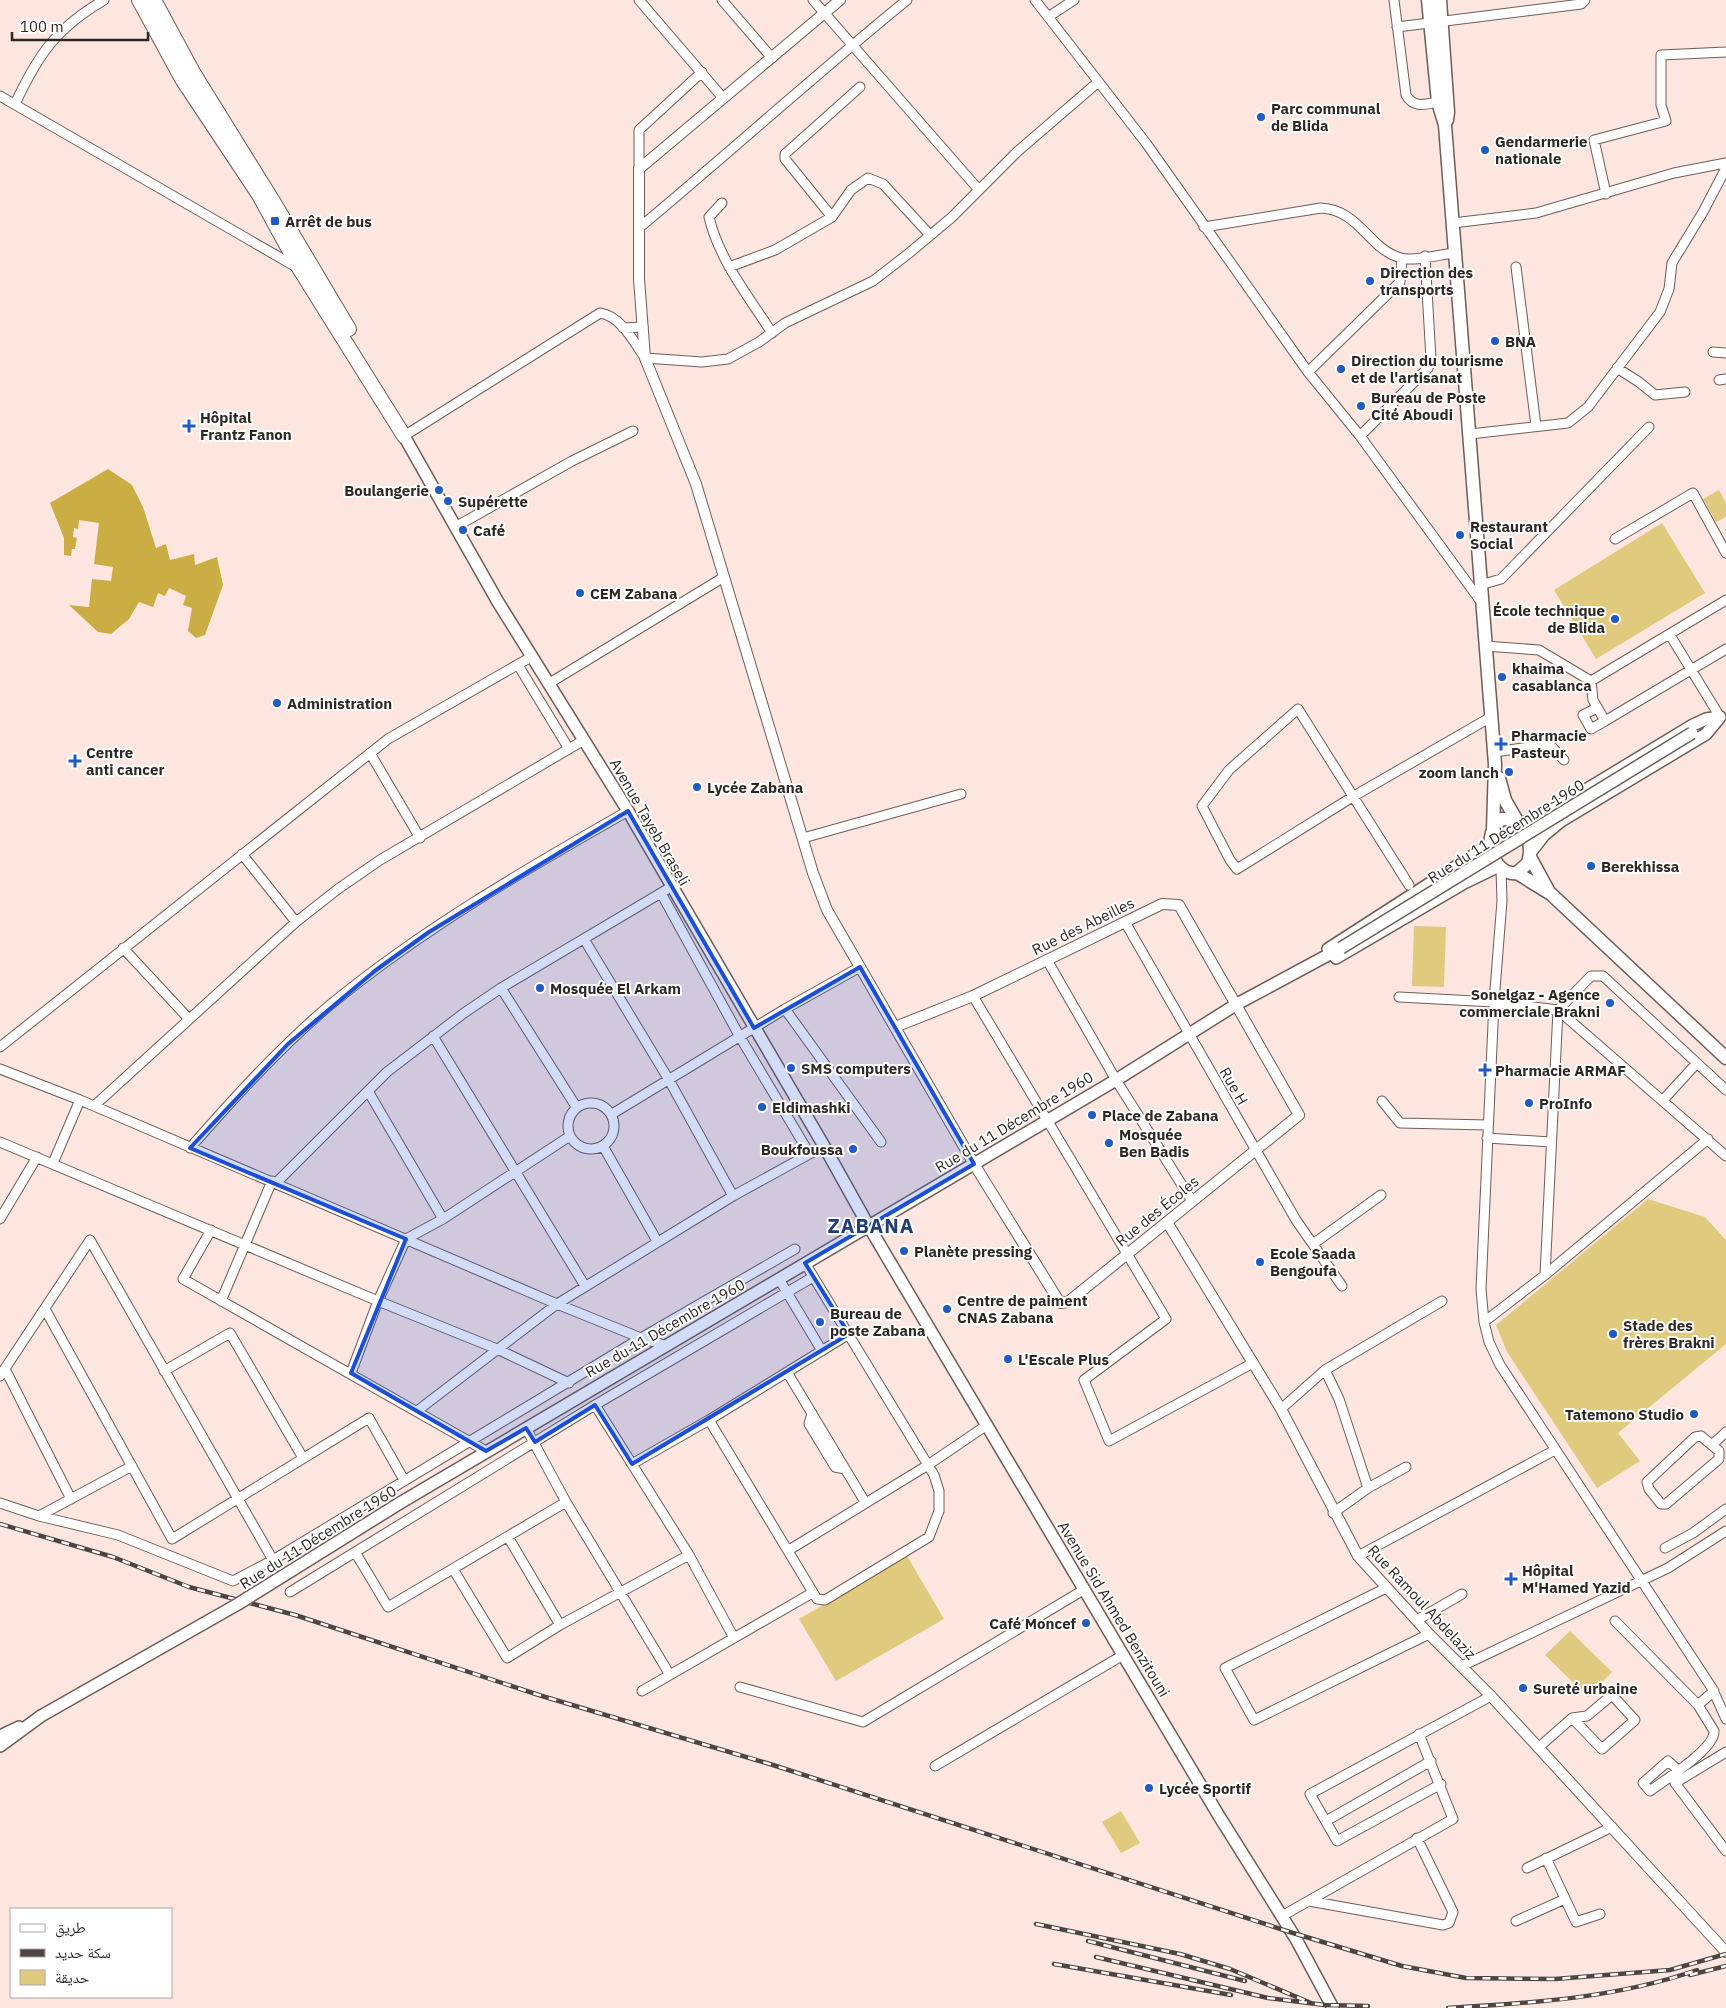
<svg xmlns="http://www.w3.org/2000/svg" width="1726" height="2008" viewBox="0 0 1726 2008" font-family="'IBM Plex Sans','Noto Naskh Arabic',sans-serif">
<rect width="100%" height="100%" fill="#fde6df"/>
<path fill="#e0ca7d" d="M1719 490 1726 503V517L1716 522 1703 499Z
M1662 523 1705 593 1596 659 1554 590Z
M1414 926 1446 927 1444 987 1412 986Z
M1648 1199 1705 1217 1726 1240V1344L1618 1433 1640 1461 1597 1488 1507 1352 1496 1325Z
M907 1556 944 1619 836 1681 799 1619Z
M1570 1631 1612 1672 1588 1697 1545 1655Z
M1121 1811 1140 1843 1121 1853 1102 1822Z"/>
<path fill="#cbae43" d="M108 469 132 485 143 507 156 548 166 544 170 560 194 554 195 565 217 557 223 585 205 635 196 638 188 631 192 608 183 605 186 596 169 588 165 596 158 593 153 607 139 602 129 619 111 634 98 632 69 605 89 607 92 579 111 581 113 567 94 564 99 523 79 520 78 529 74 528 73 537 77 538 75 549H72L71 556 64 555V538L50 503Z"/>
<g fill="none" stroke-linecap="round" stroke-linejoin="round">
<g stroke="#705d57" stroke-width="11">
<path id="minor" d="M639 0 723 98
M722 0 772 58
M813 0 979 190
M1035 0 1146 143 1308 372 1360 436 1482 603
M1394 0 1406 95C1414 109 1426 104 1438 102
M1048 17 1074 0
M1397 27 1581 4 1585 0
M0 96 298 268
M15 104C38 55 56 28 104 0
M639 169V130L702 72
M1606 194 1594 140 1666 121 1661 105V55L1726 52
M722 203 709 217C719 260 749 297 772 333
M832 217 785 159V154L860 87
M1453 223 1536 213 1674 173 1726 163
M1204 227 1321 208C1360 210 1368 249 1401 258 1413 262 1442 254 1455 253
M639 228C729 153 816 74 907 0
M729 267 775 250 832 217 851 190 868 178 883 184 930 235
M1516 267 1536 426
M623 328 643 327
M1713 352 1726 353
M1617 368 1639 382 1655 395 1685 392
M1308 372 1400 282 1402 259
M1719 380 1726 379
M1470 434 1568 423 1588 407 1660 312 1669 289 1672 263 1703 212 1726 168
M404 436 600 313C621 316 634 342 645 358L702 362 728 359 759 342 785 323 873 281 908 254 951 218 1018 151 1097 83
M1360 436 1428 368 1431 359 1425 256
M457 526 572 461 633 431
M1615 539 1693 493 1726 553
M1480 585 1501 579 1649 427
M1670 635 1720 717
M1485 646 1539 650 1591 681 1726 600
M518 665 569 749
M1591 681 1593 700 1605 721 1726 649
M548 684 724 577
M1597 708 1583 715 1591 729 1605 721
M1494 752 1545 745 1551 746 1564 760
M370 753 420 838
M803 838 961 794
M242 854 296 922
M1501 869 1502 901 1494 1002 1481 1289 1484 1322 1489 1342 1500 1365 1712 1688 1726 1719
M1409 885 1298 709 1229 770 1202 806 1230 860 1237 869 1354 796 1491 717
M661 893 740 1037 809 1153
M1125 922 1296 1220 1342 1286
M584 939 669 1080 733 1196
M123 948 189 1019
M1047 960 1116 1080 1192 1201
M501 988 577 1108
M973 996 1166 1319 1084 1380 1109 1441 1253 1363
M1399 997 1494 1002 1558 1010 1726 1156
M785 1009 881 1142
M433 1036 585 1286
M0 1047 388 739 531 657
M0 1069 80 1100 557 1304 641 1338 664 1345
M368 1091 443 1219
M1663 1100 1697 1063
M1382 1101 1400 1123 1488 1125
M568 1126a23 23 0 1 1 46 0a23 23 0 1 1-46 0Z
M94 1106 296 922 338 889 380 860 584 740
M612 1114 785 1009 860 967
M1487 1138 1551 1142
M1708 1139 1545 1275 1558 1010 1591 976H1603L1726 1090
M0 1142 378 1301 497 1349 569 1383
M603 1146 657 1241
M190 1148C234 1098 279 1048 330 1005 421 930 526 869 628 811
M53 1163 80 1100
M276 1183 387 1072 464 1013 501 988 671 887
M0 1219 37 1157
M211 1230 183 1279 486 1451
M1313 1244 1381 1195
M779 1279 822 1351
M221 1301 272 1181
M45 1309 172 1539 369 1418 404 1480
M1484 1322 1545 1275
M5 1369 71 1499
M1325 1370 1339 1399 1368 1488
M164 1371 230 1333 303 1458
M787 1372 865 1502
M351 1373 378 1301 406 1239 443 1219 570 1136
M0 1376 90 1240 273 1560 641 1338 795 1249
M595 1405 689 1555 734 1638
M1281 1409 1325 1370 1442 1301
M417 1411 557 1304 733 1196 824 1146
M812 1413 809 1424 835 1467 845 1469
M709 1420 817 1599 825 1600 929 1537 939 1511V1491L934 1475 805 1263
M526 1428 566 1502 670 1675
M1701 1436 1719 1451V1459L1666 1504H1661L1649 1489 1647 1482 1695 1437Z
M1713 1444 1726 1432
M632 1464 709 1420 849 1334
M0 1503 39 1516 118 1535 233 1581 273 1560
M1333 1513 1368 1488 1406 1467
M39 1516 132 1466
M508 1537 560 1625
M1665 1548 1693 1533 1726 1509
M789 1550 928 1465 987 1425
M355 1552 388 1607 566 1502
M1358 1556 1555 1450
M453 1569 507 1658 560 1625 689 1555
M1386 1588 1225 1668 1254 1720 1429 1634
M290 1592 595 1405 813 1277
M1417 1620 1462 1594
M1615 1621 1698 1705
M1462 1666 1668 1568 1726 1531
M740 1687 863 1722 1085 1589
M642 1691 812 1593
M1538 1748 1572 1718 1587 1716 1612 1695 1635 1720 1602 1749 1572 1718
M1726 1752 1675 1783 1726 1851
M935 1766 1123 1655
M1678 1770 1668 1761 1643 1783 1650 1791C1666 1779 1715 1749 1714 1731L1698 1705 1714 1691
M1441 1784 1337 1841 1310 1794 1491 1696
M1326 1821 1431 1761
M1546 1858 1576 1922 1600 1914
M1527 1868 1612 1827
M1309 1901 1443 1925 1449 1923 1453 1912 1417 1838
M1282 1916 1453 1819 1419 1734
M1516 1921 1565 1899"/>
</g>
<g stroke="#705d57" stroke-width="12">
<path id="tertiary" d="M840 0 639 169V279L645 358 696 484 813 873 827 910 974 1164 1060 1303 1068 1302 1299 1115 1179 905 1162 904 973 996 895 1027
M1167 1222 1281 1409 1358 1556 1429 1634 1491 1696 1726 1952"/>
</g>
<g stroke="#705d57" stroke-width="14">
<path id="secondary" d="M404 436 498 602 628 811 824 1146 868 1225 1123 1655 1219 1816 1296 1939 1333 2008
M1520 824 1546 814 1693 725 1706 719 1720 717
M1530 853 1544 835 1561 821 1706 734 1720 717
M1328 949 1491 844
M1336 958 1464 883 1499 866
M400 1503 1116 1080 1237 1004 1341 948
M0 1736 19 1727
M0 1746 41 1716"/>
</g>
<g stroke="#705d57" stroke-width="15">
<path id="primary" d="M1428 0 1438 102 1445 125 1495 764 1493 830
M1440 0 1448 112 1447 120
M1499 778 1505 800 1517 821
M1502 819C1525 817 1534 843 1528 863L1517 873C1491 876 1481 832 1502 819Z
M1530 857 1548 890
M1517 873 1551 894 1726 1058"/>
</g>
<g stroke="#705d57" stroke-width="16">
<path id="trunk" d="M139 0 182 79 259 195 299 268 404 436
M154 0 194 74 274 203 349 329"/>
</g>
<use href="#minor" stroke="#fff" stroke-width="9"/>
<use href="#tertiary" stroke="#fff" stroke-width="10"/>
<use href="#secondary" stroke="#fff" stroke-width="11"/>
<use href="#primary" stroke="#fff" stroke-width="12"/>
<use href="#trunk" stroke="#fff" stroke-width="14"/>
<g stroke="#4e4441" stroke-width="4.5">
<path id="rail" d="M0 1524 113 1557 189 1587 295 1615 542 1696 773 1765 1293 1933 1402 1966 1466 1978 1555 1979 1670 1970 1726 1954
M1036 1924 1180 1954 1230 1969 1311 2003
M1088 1941 1245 1981
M1096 1957 1268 1998 1325 2005 1368 2006
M1054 1964 1231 1995
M1690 1975 1726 1966
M1448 2008C1533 2003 1617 1998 1697 1970"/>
</g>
<use href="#rail" stroke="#fff" stroke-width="2.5" stroke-dasharray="8" stroke-linecap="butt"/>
<g stroke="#705d57" stroke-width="14" stroke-linecap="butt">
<path id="secondary-bridge" d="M1341 948 1692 733
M41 1716 238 1604 400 1503"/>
</g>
<use href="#secondary-bridge" stroke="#fff" stroke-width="11"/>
</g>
<path fill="#1d4ed8" fill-opacity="0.2" stroke="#1d4ed8" stroke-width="4" stroke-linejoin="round" d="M628 811 754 1028 860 967 974 1164 805 1263 849 1334 632 1464 595 1405 535 1442 526 1428 486 1451 351 1373 406 1239 190 1148 288 1044 376 970 429 932Z"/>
<g fill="#215ac6" stroke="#fff" stroke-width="2">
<circle cx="1261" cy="117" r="5"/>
<circle cx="1485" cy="150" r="5"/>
<rect x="270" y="216" width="10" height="10" rx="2.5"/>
<circle cx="1370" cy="281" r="5"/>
<circle cx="1495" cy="341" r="5"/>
<circle cx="1341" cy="369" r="5"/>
<circle cx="1361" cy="406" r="5"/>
<path d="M186.5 418.5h5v5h5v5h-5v5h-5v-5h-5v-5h5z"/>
<circle cx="439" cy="490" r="5"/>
<circle cx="448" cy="501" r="5"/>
<circle cx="463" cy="530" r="5"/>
<circle cx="1460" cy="535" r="5"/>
<circle cx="580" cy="593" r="5"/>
<circle cx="1615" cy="619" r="5"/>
<circle cx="1502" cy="677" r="5"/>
<circle cx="277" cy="703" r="5"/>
<path d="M1498.5 736.5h5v5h5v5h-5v5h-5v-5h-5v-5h5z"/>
<path d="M72.5 753.5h5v5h5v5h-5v5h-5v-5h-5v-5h5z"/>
<circle cx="1509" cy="772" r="5"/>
<circle cx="697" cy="787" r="5"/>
<circle cx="1591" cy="866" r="5"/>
<circle cx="540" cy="988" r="5"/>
<circle cx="1610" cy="1003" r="5"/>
<circle cx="791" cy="1068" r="5"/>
<path d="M1482.5 1062.5h5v5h5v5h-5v5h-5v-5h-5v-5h5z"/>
<circle cx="1529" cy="1103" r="5"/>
<circle cx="762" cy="1107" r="5"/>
<circle cx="1092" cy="1115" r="5"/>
<circle cx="1109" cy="1143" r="5"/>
<circle cx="853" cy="1149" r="5"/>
<circle cx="904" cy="1251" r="5"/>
<circle cx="1260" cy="1262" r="5"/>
<circle cx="947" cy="1309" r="5"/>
<circle cx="820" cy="1322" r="5"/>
<circle cx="1613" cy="1334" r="5"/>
<circle cx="1008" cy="1359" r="5"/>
<circle cx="1694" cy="1414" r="5"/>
<path d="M1508.5 1571.5h5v5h5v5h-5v5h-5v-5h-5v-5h5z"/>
<circle cx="1086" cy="1623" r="5"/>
<circle cx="1523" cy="1688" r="5"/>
<circle cx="1149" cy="1788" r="5"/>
</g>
<g text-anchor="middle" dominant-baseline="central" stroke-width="4" stroke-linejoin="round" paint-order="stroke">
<g font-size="15" font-weight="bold" fill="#2f2724" stroke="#fff" text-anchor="start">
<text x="1271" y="108">Parc communal<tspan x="1271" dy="17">de Blida</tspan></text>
<text x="1495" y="141">Gendarmerie<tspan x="1495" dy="17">nationale</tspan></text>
<text x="285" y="221">Arrêt de bus</text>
<text x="1380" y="272">Direction des<tspan x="1380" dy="17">transports</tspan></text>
<text x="1505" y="341">BNA</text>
<text x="1351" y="360">Direction du tourisme<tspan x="1351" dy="17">et de l'artisanat</tspan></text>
<text x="1371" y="397">Bureau de Poste<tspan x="1371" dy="17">Cité Aboudi</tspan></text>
<text x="200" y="417">Hôpital<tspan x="200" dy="17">Frantz Fanon</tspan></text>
<text x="429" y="490" text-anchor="end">Boulangerie</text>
<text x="458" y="501">Supérette</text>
<text x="1470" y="526">Restaurant<tspan x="1470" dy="17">Social</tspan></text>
<text x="473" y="530">Café</text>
<text x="590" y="593">CEM Zabana</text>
<text x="1605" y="610" text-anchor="end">École technique<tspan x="1605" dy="17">de Blida</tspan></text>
<text x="1512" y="668">khaima<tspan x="1512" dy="17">casablanca</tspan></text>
<text x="287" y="703">Administration</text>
<text x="1511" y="735">Pharmacie<tspan x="1511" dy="17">Pasteur</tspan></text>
<text x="86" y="752">Centre<tspan x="86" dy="17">anti cancer</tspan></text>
<text x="1499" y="772" text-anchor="end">zoom lanch</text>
<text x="707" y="787">Lycée Zabana</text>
<text x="1601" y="866">Berekhissa</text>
<text x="550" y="988">Mosquée El Arkam</text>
<text x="1600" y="994" text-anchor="end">Sonelgaz - Agence<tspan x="1600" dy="17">commerciale Brakni</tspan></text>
<text x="801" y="1068">SMS computers</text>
<text x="1495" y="1070">Pharmacie ARMAF</text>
<text x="1539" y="1103">ProInfo</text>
<text x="772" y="1107">Eldimashki</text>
<text x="1102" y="1115">Place de Zabana</text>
<text x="1119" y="1134">Mosquée<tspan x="1119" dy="17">Ben Badis</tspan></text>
<text x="843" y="1149" text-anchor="end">Boukfoussa</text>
<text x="914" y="1251">Planète pressing</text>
<text x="1270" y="1253">Ecole Saada<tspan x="1270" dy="17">Bengoufa</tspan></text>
<text x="957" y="1300">Centre de paiment<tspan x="957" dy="17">CNAS Zabana</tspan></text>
<text x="830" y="1313">Bureau de<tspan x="830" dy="17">poste Zabana</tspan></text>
<text x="1623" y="1325">Stade des<tspan x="1623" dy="17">frères Brakni</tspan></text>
<text x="1018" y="1359">L'Escale Plus</text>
<text x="1684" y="1414" text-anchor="end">Tatemono Studio</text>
<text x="1522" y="1570">Hôpital<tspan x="1522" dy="17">M'Hamed Yazid</tspan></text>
<text x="1076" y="1623" text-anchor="end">Café Moncef</text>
<text x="1533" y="1688">Sureté urbaine</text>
<text x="1159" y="1788">Lycée Sportif</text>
</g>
<g font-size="15" fill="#2f2724" stroke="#fff">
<text transform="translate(650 822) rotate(60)">Avenue Tayeb Braseli</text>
<text transform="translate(1506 831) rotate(-32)">Rue du 11 Décembre 1960</text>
<text transform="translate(1083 926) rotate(-26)">Rue des Abeilles</text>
<text transform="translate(1234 1086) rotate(60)">Rue H</text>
<text transform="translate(1014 1122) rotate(-31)">Rue du 11 Décembre 1960</text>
<text transform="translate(1157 1211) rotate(-39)">Rue des Écoles</text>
<text transform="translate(665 1328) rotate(-30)">Rue du 11 Décembre 1960</text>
<text transform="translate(318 1537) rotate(-32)">Rue du 11 Décembre 1960</text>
<text transform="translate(1422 1602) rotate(47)">Rue Ramoul Abdelaziz</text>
<text transform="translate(1114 1609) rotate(59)">Avenue Sid Ahmed Benzitouni</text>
</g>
<g font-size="20" font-weight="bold" letter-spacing="1" fill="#213e75" stroke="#fff">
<text x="871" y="1225">ZABANA</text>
</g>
</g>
<rect x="10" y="1908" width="162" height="90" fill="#ffffff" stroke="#aca9a7"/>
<rect x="20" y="1924" width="25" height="8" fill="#ffffff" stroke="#aca9a7"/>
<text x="55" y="1933" font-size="15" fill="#2f2724">طريق</text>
<rect x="20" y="1949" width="25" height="8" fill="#4e4441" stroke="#aca9a7"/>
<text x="55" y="1958" font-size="15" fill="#2f2724">سكة حديد</text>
<rect x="20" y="1970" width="25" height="15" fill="#e0ca7d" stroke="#aca9a7"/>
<text x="55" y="1983" font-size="15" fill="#2f2724">حديقة</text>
<path d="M12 32v8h136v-8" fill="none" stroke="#2f2724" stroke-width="2.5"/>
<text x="20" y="32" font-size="15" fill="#2f2724" stroke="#ffffff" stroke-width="4" paint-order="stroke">100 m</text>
</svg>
